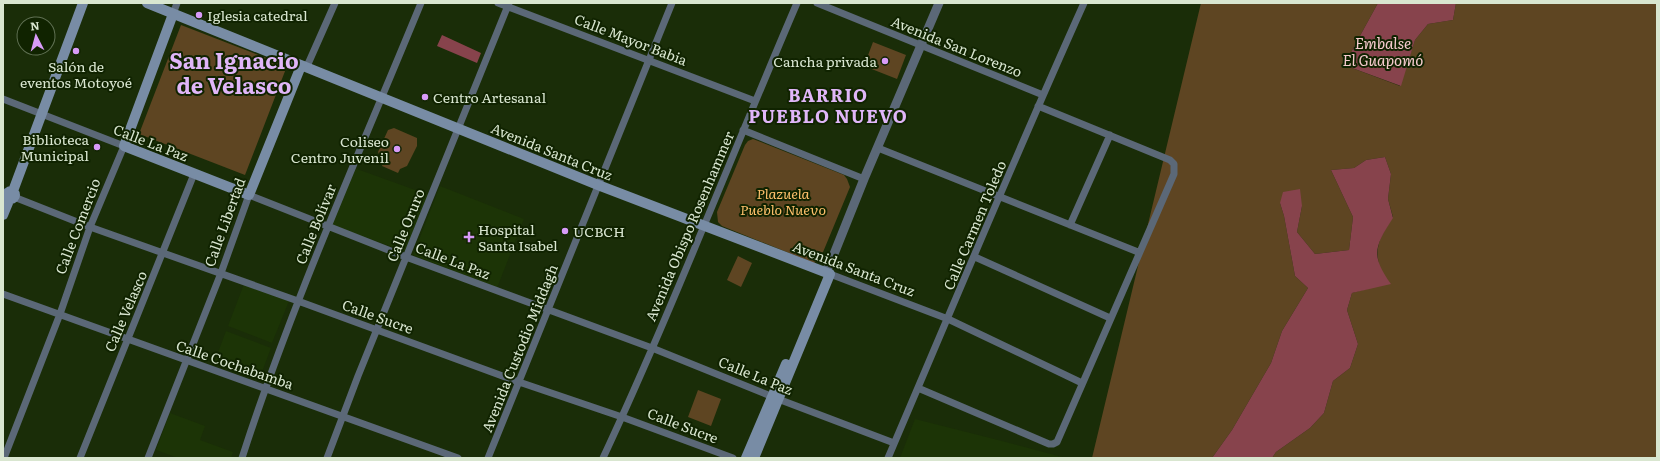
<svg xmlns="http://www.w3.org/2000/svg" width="1660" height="461" viewBox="0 0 1660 461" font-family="Literata,serif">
<rect width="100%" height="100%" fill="#1a2d08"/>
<path fill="#1c3406" d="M357 169 432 196 408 252 330 225 355 170Z
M440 186 524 219 497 288 413 255Z
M244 284 289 301 272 343 228 326Z
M226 331 271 348 259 380 214 363Z
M170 413 205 426 200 440 233 452 231 458H178L156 450Z
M915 419 998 440 1066 458H900Z"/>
<path fill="#5e4522" d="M1201 3H1378L1344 65 1400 86 1415 40 1428 24 1453 20 1456 3H1657V458H1272L1276 452 1310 428 1324 413 1333 381 1350 368 1358 344 1347 310 1352 293 1370 288 1380 269C1374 245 1380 238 1393 217L1388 199 1391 174 1385 157 1366 160 1354 168 1331 170 1353 217 1349 250 1315 254 1297 232 1302 206 1280 203 1284 216 1295 276 1308 288 1282 331 1271 363 1232 430 1212 458H1092Z
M181 25 287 66 245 175 139 134Z
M873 42 906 55 897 79 864 66Z
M394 128 417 138V146L407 166 400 169 398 173 382 166 383 163 378 152 388 130Z
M753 139 844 175 847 179 850 187 821 257 818 260 814 263 722 226 718 222 717 212 745 145 748 141Z
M738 256 752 263 741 287 727 280Z
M698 390 721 399 711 426 688 417Z"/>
<path fill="#87434c" d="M1378 3H1456L1453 20 1428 24 1415 40 1401 86 1344 65Z
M442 35 481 53 477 63 437 46Z
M1385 157 1391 174 1388 199 1393 218C1375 246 1370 255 1391 284L1352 293 1347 310 1358 344 1350 368 1333 381 1324 413 1310 428 1276 452 1272 458H1212L1232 430 1271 363 1282 331 1308 288 1295 276 1284 216 1280 203 1283 192 1300 189 1302 206 1297 232 1315 254 1349 250 1353 217 1331 170 1354 168 1366 160Z"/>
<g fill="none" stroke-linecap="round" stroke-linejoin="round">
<path stroke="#5b6877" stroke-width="7" d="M498 3 755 101
M817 3 1043 95
M173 14 177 3
M301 66 308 64 335 3
M3 99 124 146 90 227 60 314 4 458
M743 130 864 179
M878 148 1138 252
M3 192 7 194
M14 197 90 227 298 301 519 382 622 417 733 458
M1070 225 1110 135
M975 257 1110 318
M830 274 948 319 1082 383
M3 294 458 458
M918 388 1049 444H1053L1057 442 1174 174V164L1170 160 1038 106
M80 458 194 174
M148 458 221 273 249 195 406 257 652 348 778 399 894 443
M242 458C292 303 359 154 421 3
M327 458 358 376 509 3
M488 458 672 3
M603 458C673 308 732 154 797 3
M888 458C953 306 1016 154 1084 3"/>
<path stroke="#5b6877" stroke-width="9" d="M825 272 830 264 864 179 939 3"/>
<path stroke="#788ca5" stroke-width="10" d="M147 3 598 185 830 274 754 458
M173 14 124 146 249 195 301 66
M13 191 83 3
M7 195a4 4 0 1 1 8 0a4 4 0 1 1-8 0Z
M3 215 10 198
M746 458 786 364"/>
</g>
<g fill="#d89bf8" stroke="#102300" stroke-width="1.5">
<circle cx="199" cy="15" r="4"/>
<circle cx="76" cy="51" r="4"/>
<circle cx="885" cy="61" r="4"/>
<circle cx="425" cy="97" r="4"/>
<circle cx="97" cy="147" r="4"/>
<circle cx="397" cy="149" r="4"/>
<circle cx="565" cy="231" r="4"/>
<path d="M467 231h4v4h4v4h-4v4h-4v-4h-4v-4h4z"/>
</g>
<g text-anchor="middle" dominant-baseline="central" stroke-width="4" stroke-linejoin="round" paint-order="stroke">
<g font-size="14" fill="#d9e6d0" stroke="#102300" text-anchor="start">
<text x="207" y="15">Iglesia catedral</text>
<text x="877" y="61" text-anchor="end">Cancha privada</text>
<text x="76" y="66" text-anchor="middle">Salón de<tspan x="76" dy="16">eventos Motoyoé</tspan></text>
<text x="433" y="97">Centro Artesanal</text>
<text x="89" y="139" text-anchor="end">Biblioteca<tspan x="89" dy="16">Municipal</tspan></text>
<text x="389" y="141" text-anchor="end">Coliseo<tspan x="389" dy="16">Centro Juvenil</tspan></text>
<text x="478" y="229">Hospital<tspan x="478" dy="16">Santa Isabel</tspan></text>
<text x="573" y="231">UCBCH</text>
</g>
<g font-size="14" fill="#d9e6d0" stroke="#102300">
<text transform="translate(631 39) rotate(21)">Calle Mayor Babia</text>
<text transform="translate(957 46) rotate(22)">Avenida San Lorenzo</text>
<text transform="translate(151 142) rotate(21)">Calle La Paz</text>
<text transform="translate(552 151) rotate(22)">Avenida Santa Cruz</text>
<text transform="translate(224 222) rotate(-70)">Calle Libertad</text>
<text transform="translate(315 224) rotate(-68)">Calle Bolívar</text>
<text transform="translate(405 225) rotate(-68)">Calle Oruro</text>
<text transform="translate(974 225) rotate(-67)">Calle Carmen Toledo</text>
<text transform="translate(77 226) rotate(-69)">Calle Comercio</text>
<text transform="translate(689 226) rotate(-67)">Avenida Obispo Rosenhammer</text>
<text transform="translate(453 260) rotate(21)">Calle La Paz</text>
<text transform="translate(854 268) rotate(21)">Avenida Santa Cruz</text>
<text transform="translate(125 311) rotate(-67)">Calle Velasco</text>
<text transform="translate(378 316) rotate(20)">Calle Sucre</text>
<text transform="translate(519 348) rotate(-68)">Avenida Custodio Middagh</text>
<text transform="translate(235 364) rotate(19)">Calle Cochabamba</text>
<text transform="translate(756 375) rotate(22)">Calle La Paz</text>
<text transform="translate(683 425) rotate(21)">Calle Sucre</text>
</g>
<g font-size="14" font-style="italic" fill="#fdbf6b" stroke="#102300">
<text x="783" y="193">Plazuela<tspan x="783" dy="16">Pueblo Nuevo</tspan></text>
</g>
<g font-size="15" font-style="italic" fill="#f7cbce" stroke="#102300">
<text x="1383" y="42">Embalse<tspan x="1383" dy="17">El Guapomó</tspan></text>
</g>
<g font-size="18" font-weight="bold" letter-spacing="1" fill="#e0b6f8" stroke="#102300">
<text x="828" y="94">BARRIO<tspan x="828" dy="21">PUEBLO NUEVO</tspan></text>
</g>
<g font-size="22" font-weight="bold" fill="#e0b6f8" stroke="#102300">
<text x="234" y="59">San Ignacio<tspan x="234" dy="25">de Velasco</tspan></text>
</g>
</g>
<rect width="1660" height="461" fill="none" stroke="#d9e6d0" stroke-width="8"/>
<g transform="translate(36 36) rotate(354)"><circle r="19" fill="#102300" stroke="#607153"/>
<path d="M0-3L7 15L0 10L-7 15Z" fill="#d89bf8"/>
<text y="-6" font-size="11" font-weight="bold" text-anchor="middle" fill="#d9e6d0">N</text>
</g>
</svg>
